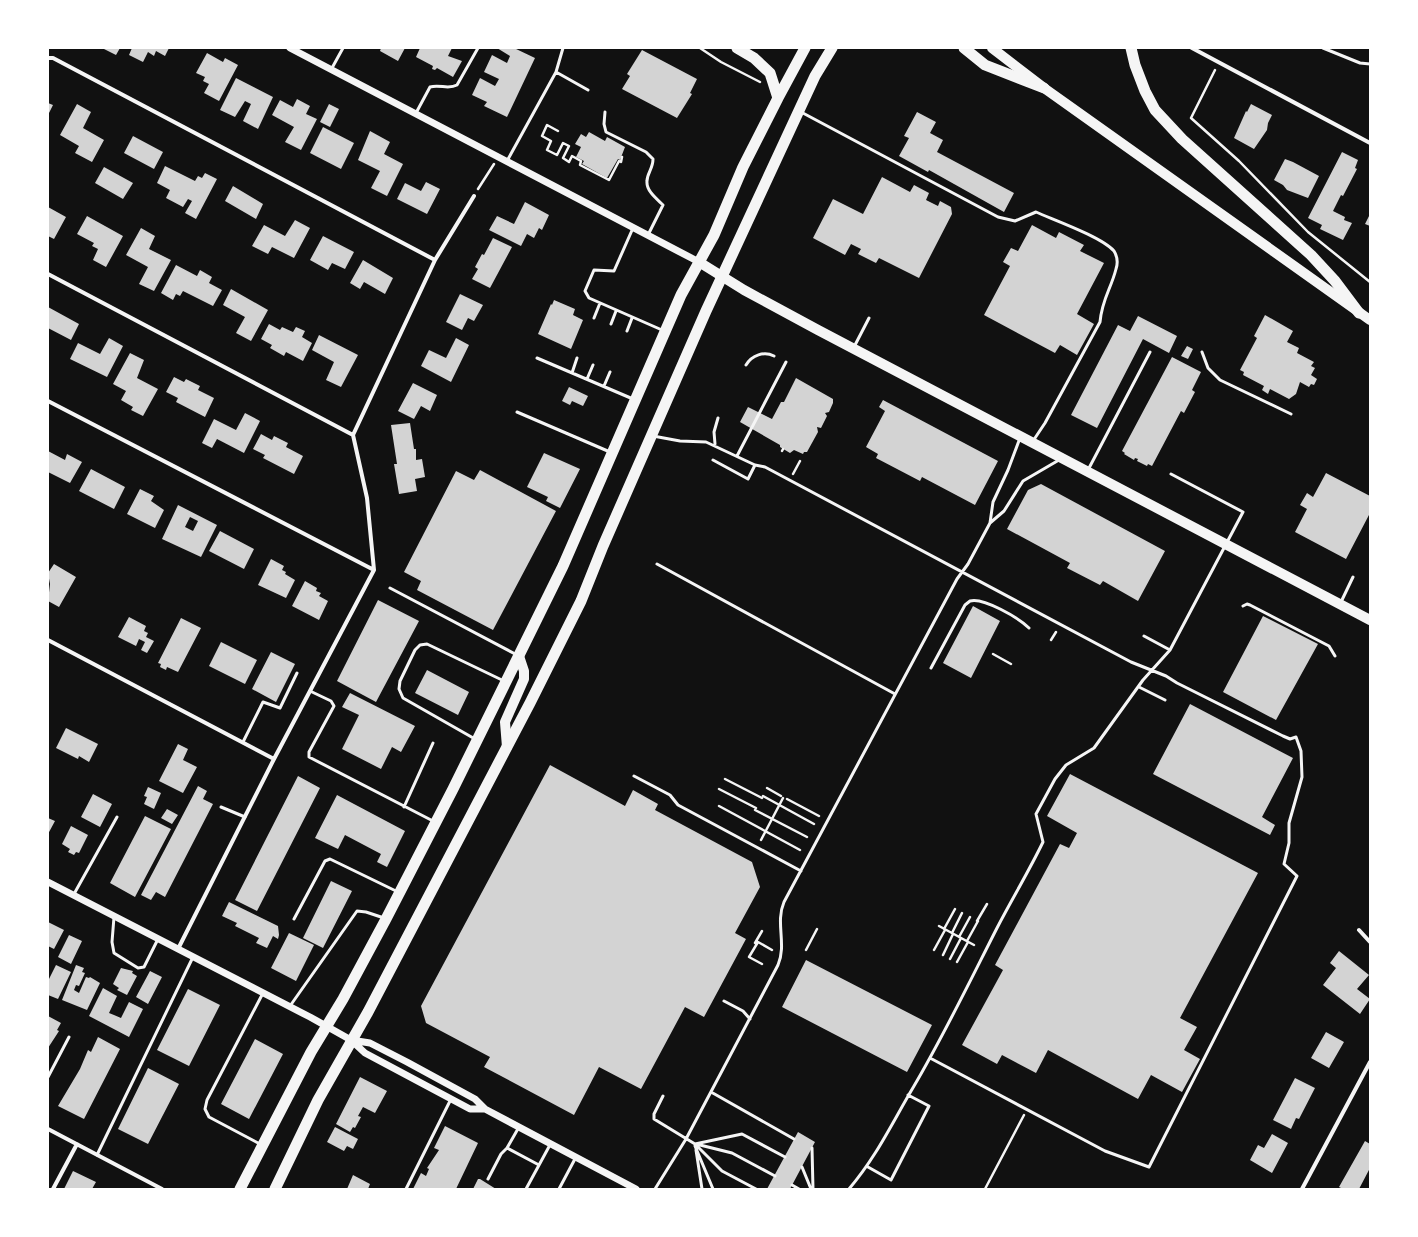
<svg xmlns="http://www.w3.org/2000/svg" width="1418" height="1237" viewBox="0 0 1418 1237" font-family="'Fira Sans',sans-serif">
<rect width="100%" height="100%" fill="#111"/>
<path fill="#d3d3d3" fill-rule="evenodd" d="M102 48H120L116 55Z
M132 48H169L165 56 156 51 154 56 148 52 143 62 129 55Z
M381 48H405L398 61 380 51Z
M420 48H452L448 56 462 61 453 77 437 68 435 70 432 69 433 66 416 57Z
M497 48H514L535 58 507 117 484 106 487 102 472 95 480 78 495 86 499 79 484 72 492 55 507 63 510 56Z
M642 50 697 79 690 93 692 94 677 118 622 89 630 76 627 74Z
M207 53 223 62 225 58 238 65 219 101 204 93 209 84 203 81 205 77 196 73Z
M236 78 273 97 258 129 243 121 251 104 245 101 235 117 220 110Z
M297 99 310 106 306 114 317 119 301 150 285 142 294 127 272 115 280 100 293 107Z
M48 103 53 105 48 115Z
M77 104 91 112 83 128 104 140 92 162 75 153 79 146 60 135Z
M329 104 339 109 330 127 320 122Z
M1251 104 1272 115 1268 123 1267 130 1254 149 1234 138 1246 111 1247 112Z
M917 112 936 122 930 133 943 140 937 152 1014 193 1004 212 929 170 928 172 899 156 909 138 904 136Z
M323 127 354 143 341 169 310 153Z
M370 131 390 142 384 154 403 164 387 196 371 188 380 171 358 160Z
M589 132 605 141 607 137 625 147 620 160 618 159 607 178 582 164 584 161 576 157 581 147 575 144 581 134 586 137Z
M133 136 163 152 154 169 124 153Z
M1342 152 1358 160 1355 168 1357 169 1343 196 1341 195 1333 211 1345 217 1344 220 1352 223 1343 240 1320 229 1322 225 1308 218Z
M1285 159 1293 162 1319 176 1308 198 1287 190 1283 185 1274 180Z
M165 166 195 181 198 176 202 178 205 173 217 179 196 219 185 213 192 201 188 199 183 207 166 198 170 190 157 183Z
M104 167 133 183 123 199 95 183Z
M882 177 910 192 914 185 929 193 926 200 938 206 940 201 951 207 952 214 919 278 879 258 876 263 858 254 861 249 851 244 845 255 813 238 833 199 863 214Z
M426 182 440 189 427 214 397 199 405 183 421 191Z
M233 186 263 204 256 219 225 201Z
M525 202 549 215 542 230 539 228 534 238 527 234 521 246 489 230 497 216 514 224Z
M48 207 66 217 54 239 48 236Z
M1370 214V226L1365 224Z
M87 216 123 236 106 267 93 260 98 249 92 246 94 243 77 234Z
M295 220 310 228 294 258 272 247 268 254 252 246 264 225 285 236Z
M1032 225 1056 238 1059 232 1084 245 1080 251 1104 263 1077 314 1094 324 1077 355 1060 345 1055 353 984 315 1010 266 1003 262 1011 248 1018 251Z
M141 228 155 236 149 249 171 260 154 291 139 284 148 267 126 255Z
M323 236 354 252 345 269 332 263 328 270 310 260Z
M493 238 512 247 490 288 472 279 478 269 475 267 482 254 484 255Z
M363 260 393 278 385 294 364 282 360 289 350 283Z
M176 265 197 276 200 270 212 277 209 283 222 290 213 306 183 291 180 296 176 294 173 300 161 293Z
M231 289 268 310 251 341 236 333 245 317 223 305Z
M460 294 483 305 474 321 468 318 462 330 446 322Z
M554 300 575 309 573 315 583 320 571 349 538 334 551 304 552 305Z
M48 307 79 324 71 340 48 328Z
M1265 315 1293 331 1287 342 1299 348 1297 353 1314 362 1311 366 1315 368 1311 375 1317 379 1314 385 1311 384 1309 387 1300 382 1296 394 1289 399 1270 389 1268 394 1262 390 1264 386 1243 375 1244 372 1240 370 1257 338 1254 336Z
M1138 316 1177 336 1169 353 1143 339 1097 428 1071 415 1118 325 1130 331Z
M269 324 280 330 282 327 293 332 296 327 305 331 302 337 312 343 303 361 286 352 284 356 270 348 272 345 261 339Z
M319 335 358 355 341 387 326 380 334 362 312 350Z
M109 338 123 346 107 377 70 359 78 343 100 354Z
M456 338 469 345 451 382 421 366 429 350 446 358Z
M1187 346 1193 349 1188 359 1181 356Z
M130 353 144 360 137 378 158 389 143 416 131 410 133 407 121 400 126 391 113 384Z
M1172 357 1201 372 1192 390 1195 392 1184 413 1181 411 1152 466 1148 464 1147 466 1137 461 1138 459 1135 458 1134 460 1124 454 1125 453 1122 451Z
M174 377 184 382 186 379 200 386 198 390 214 398 205 417 176 402 178 398 166 392Z
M796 378 833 399V403L829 412 825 413 827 416 821 428 817 427 818 432 807 452H804L803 454 794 450 790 453 780 447V445L740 422 748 407 772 419 781 402H784Z
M413 383 437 395 430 411 421 406 414 419 398 411Z
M569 387 588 396 583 406 572 401 570 405 562 401Z
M883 400 998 461 975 505 922 477 920 481 876 458 878 454 866 447 885 411 879 407Z
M245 413 260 421 244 453 217 439 212 448 202 443 214 419 236 430Z
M410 423 414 449H416V460L422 459 425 477 415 479 417 491 399 494 394 464H397L391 425Z
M261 434 272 440 274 436 288 443 286 447 303 456 294 474 263 458 265 455 253 449Z
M48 451 65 460 67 454 82 462 70 483 48 472Z
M544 453 580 469 560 508 546 501 548 497 527 487Z
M91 469 125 487 114 509 79 491Z
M480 470 556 511 493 630 417 590 421 581 404 572 456 471 474 480Z
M1326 473 1370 496V513L1346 559 1295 532 1307 509 1300 505 1307 493 1313 497Z
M1041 484 1165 551 1138 601 1103 581 1100 585 1067 568 1070 563 1007 529 1028 490Z
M140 489 154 496 151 501 164 510 155 528 127 514Z
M178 505 217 525 201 557 162 539ZM190 517 198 521 193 531 185 527Z
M220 531 254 549 244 569 209 551Z
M271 559 284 566 282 570 286 572 285 574 295 580 286 598 258 585Z
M54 564 76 577 59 607 48 601 50 584 48 573Z
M305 581 317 588 316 591 321 593 319 596 328 601 319 620 292 606Z
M378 600 419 621 376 702 337 681Z
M973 606 1000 621 971 678 943 663Z
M1263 616 1318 644 1276 720 1223 692Z
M129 617 146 626 144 631 148 633 146 637 154 641 147 653 141 650 145 642 139 639 136 646 118 637Z
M181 618 201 628 178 672 167 667 166 670 160 667 161 664 158 663Z
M221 642 257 660 245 684 209 666Z
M271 652 295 664 276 702 252 689Z
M427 670 469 692 458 715 415 693Z
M350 693 415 726 401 752 392 747 381 769 342 749 359 715 342 707Z
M1190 704 1293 758 1262 817 1275 825 1270 835 1153 774Z
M66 728 98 744 89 762 79 756 78 759 56 748Z
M178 744 188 749 183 760 197 767 183 793 159 781Z
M550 765 625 806 633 790 658 804 655 810 752 862 760 887 735 933 746 939 704 1017 685 1007 641 1089 599 1067 574 1115 484 1067 490 1057 426 1023 421 1006Z
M1070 774 1258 873 1180 1018 1197 1027 1184 1050 1200 1059 1182 1092 1151 1075 1138 1099 1048 1050 1036 1073 1002 1055 997 1064 962 1045 1003 970 995 965 1060 844 1069 848 1077 833 1047 816Z
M298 776 320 788 257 911 235 900Z
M198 786 207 791 203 799 213 804 165 897 156 892 151 900 141 895Z
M148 787 161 793 154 809 144 804 147 797 144 796Z
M93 794 112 804 100 827 81 817Z
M337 795 405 831 387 867 377 862 381 854 345 835 338 849 315 838Z
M167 809 178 815 172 824 161 818Z
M145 816 171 829 135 897 110 883Z
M48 818 55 821 48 834Z
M71 826 88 835 79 853 76 852 74 855 68 852 70 849 62 844Z
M331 881 352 891 323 948 303 938Z
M229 902 278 926 279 935 278 939 273 936 267 948 256 943 259 938 235 926 237 923 222 916Z
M48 922 64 930 54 949 48 946Z
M289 933 314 945 296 981 271 968Z
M69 935 82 941 71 964 58 957Z
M1339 951 1369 975 1357 989 1370 999 1360 1014 1323 985 1336 968 1330 963Z
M806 960 932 1025 907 1072 782 1007Z
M56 965 71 972 58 999 48 995V981Z
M76 965 84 968 82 972 85 973 79 986 76 985 74 990 79 993 86 977 89 978 90 977 100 983 87 1010 62 1000Z
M121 968 133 971 132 973 137 976 127 995 117 990 119 988 113 984Z
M150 971 162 977 148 1004 136 997Z
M103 988 117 996 109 1013 114 1015 121 1018 129 1002 143 1009 129 1037 89 1016Z
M188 989 220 1005 189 1066 157 1050Z
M48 1016 61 1023 57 1030 59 1031 48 1048Z
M1326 1032 1344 1042 1329 1068 1311 1058Z
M98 1037 120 1049 84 1119 58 1106 80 1069 88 1050 91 1052Z
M255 1039 283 1054 249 1119 221 1104Z
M148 1068 179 1084 148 1144 118 1129Z
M360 1077 387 1091 375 1113 363 1107 358 1116 361 1117 355 1128 353 1127 350 1132 336 1124Z
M1295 1078 1315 1088 1299 1119 1296 1118 1291 1129 1273 1120Z
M445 1126 478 1143 456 1189H413L421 1173 426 1176 429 1169 427 1168 439 1150 434 1148Z
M335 1127 358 1139 353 1149 347 1146 344 1151 327 1142Z
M798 1132 815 1142 790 1189H767Z
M1272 1134 1288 1143 1272 1173 1250 1160 1258 1145 1264 1148Z
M1365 1141 1370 1144V1168L1359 1189H1343L1339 1187Z
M73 1171 96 1182 92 1189H64Z
M353 1175 370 1184 368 1189H347Z
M478 1179H480L496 1189H473Z"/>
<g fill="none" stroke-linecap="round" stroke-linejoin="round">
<path stroke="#f5f5f5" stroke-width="2.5" d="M700 48 721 62 760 82
M1215 70 1191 118 1239 161 1308 232 1370 282
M558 131 547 125 542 136 551 141 547 150 557 155 563 143 569 146 563 158 569 162 572 156 581 161 580 165 609 180 619 161 621 162 622 157
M478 189 494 164
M782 451 783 449
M793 474 800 461
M1051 640 1056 632
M993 654 1011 664
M725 779 762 798
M767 788 781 796
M719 789 756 808
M763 796 814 824
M787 799 819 816
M719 806 800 850
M755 810 807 837
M761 840 783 798
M977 921 987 904
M939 926 974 945
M944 929 955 909
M952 933 962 913
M959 937 970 917
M967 941 978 921
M755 943 762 931
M806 950 817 929
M934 950 945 930
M943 955 953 934
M950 959 961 938
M957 962 968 942
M762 964 749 957 758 942 772 950
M985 1189 1024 1115"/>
<path stroke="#f5f5f5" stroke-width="3" d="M1323 48 1360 63 1370 64
M332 68 343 48
M556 72 588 90
M605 112 604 124 606 132 646 152 653 159C653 169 647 173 647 181 646 191 657 199 663 205L648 235
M801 112 998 217 1015 221 1036 212C1054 220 1102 237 1114 251 1117 256 1118 263 1116 269 1111 289 1102 299 1100 322L1045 423 1033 441
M416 113 430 87C440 84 448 90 457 85L478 48
M507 161 556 72 563 48
M633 228 614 271 594 270 585 291 589 298 662 330
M594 318 600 303
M611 324 616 311
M627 331 632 318
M854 347 869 318
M1202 352 1208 368 1220 380 1291 414
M537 358 633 399
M746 365C752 355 764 351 774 356
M572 373 577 358
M587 379 593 365
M604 386 610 372
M517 412 610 452
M653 436 680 441 706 442 755 465 765 467 1131 662 1166 676 1177 683 1283 736 1290 739 1296 737 1301 751 1302 777 1289 823V843L1284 864 1297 876 1149 1167 1105 1151 930 1058
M715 444 714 432 718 418
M737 456 786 362
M713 460 748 479 755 465
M1088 470 1150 352
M990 523 1004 511 1023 481 1059 460
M657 564 895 694
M390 588 517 655
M1341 602 1353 577
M1243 606 1247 604 1250 605 1329 646 1335 656
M1144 636 1170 650
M931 668 965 605 970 601C983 597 1019 618 1029 628
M1139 687 1165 700
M310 691 331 701 334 706 309 752V757L433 821
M475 739 403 698 399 689 400 681 415 650 420 645 427 644 504 681
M243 742 263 702 280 708 297 673
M634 776 670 795 678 805 801 871
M221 807 245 817
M404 807 433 743
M74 894 117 817
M114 917 112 942 114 953 138 968 144 967 158 939
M294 919 325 861 330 859 398 892
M724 1001 743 1011 750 1019
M290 1006 357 911 366 912 384 918
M48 1077 69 1037
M711 1092 794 1139
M663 1096 654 1114V1119L695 1144 722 1171 756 1189
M260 1144 209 1117 205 1109 207 1100 263 993
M695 1144 742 1134 785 1157
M696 1144 732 1153 775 1176
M695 1146 713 1189
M507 1148 539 1165
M812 1148 813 1189
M696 1150 702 1189
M97 1155 193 957
M802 1167 811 1189
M868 1167 891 1180 929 1106 908 1095
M488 1179 501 1154 507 1148 519 1127
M792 1185 799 1189
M406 1189 451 1099
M526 1189 551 1143
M559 1189 576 1157
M655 1189 686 1139 778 965C787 944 775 923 784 902L957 579 968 564 990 523 993 502 1008 470 1020 438
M849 1189C877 1156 892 1123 914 1086 944 1035 970 981 997 928 1012 899 1029 871 1043 842L1036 814 1055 779 1066 765 1094 748 1143 680 1170 650 1243 512 1171 474"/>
<path stroke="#f5f5f5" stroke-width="4" d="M1192 48 1370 143
M48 58H53L435 260
M48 274 353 435
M48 401 374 570
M48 640 274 759
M1359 930 1370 942
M178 949 274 759 374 570 367 498 353 435 435 260 474 196
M48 1129 162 1189
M53 1189 77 1144
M1302 1189 1370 1062"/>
<path stroke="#f5f5f5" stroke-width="7" d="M290 48 699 262
M48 882 310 1017 351 1040 365 1053 470 1109H485
M351 1040 370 1043 407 1062 475 1099 485 1109 636 1189"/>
<path stroke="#f5f5f5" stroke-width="10" d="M992 48 1044 88 1370 320
M699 262 744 290 818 330 1370 620
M507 747 505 722 524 679V671L519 656"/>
<path stroke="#f5f5f5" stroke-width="11" d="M737 48 754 58 770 73 778 98
M964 48 985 65 1044 88
M1131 48 1135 65 1145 91 1155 110 1182 139 1311 255 1335 281 1359 313
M240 1189 311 1052 343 999 386 919 453 789 563 566 681 295 714 235 743 167 778 98 805 48
M275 1189 318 1100 368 1012 530 703 581 601 603 546 706 311 815 76 832 48"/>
</g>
<rect width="1418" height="1237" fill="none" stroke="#ffffff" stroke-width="98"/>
</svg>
